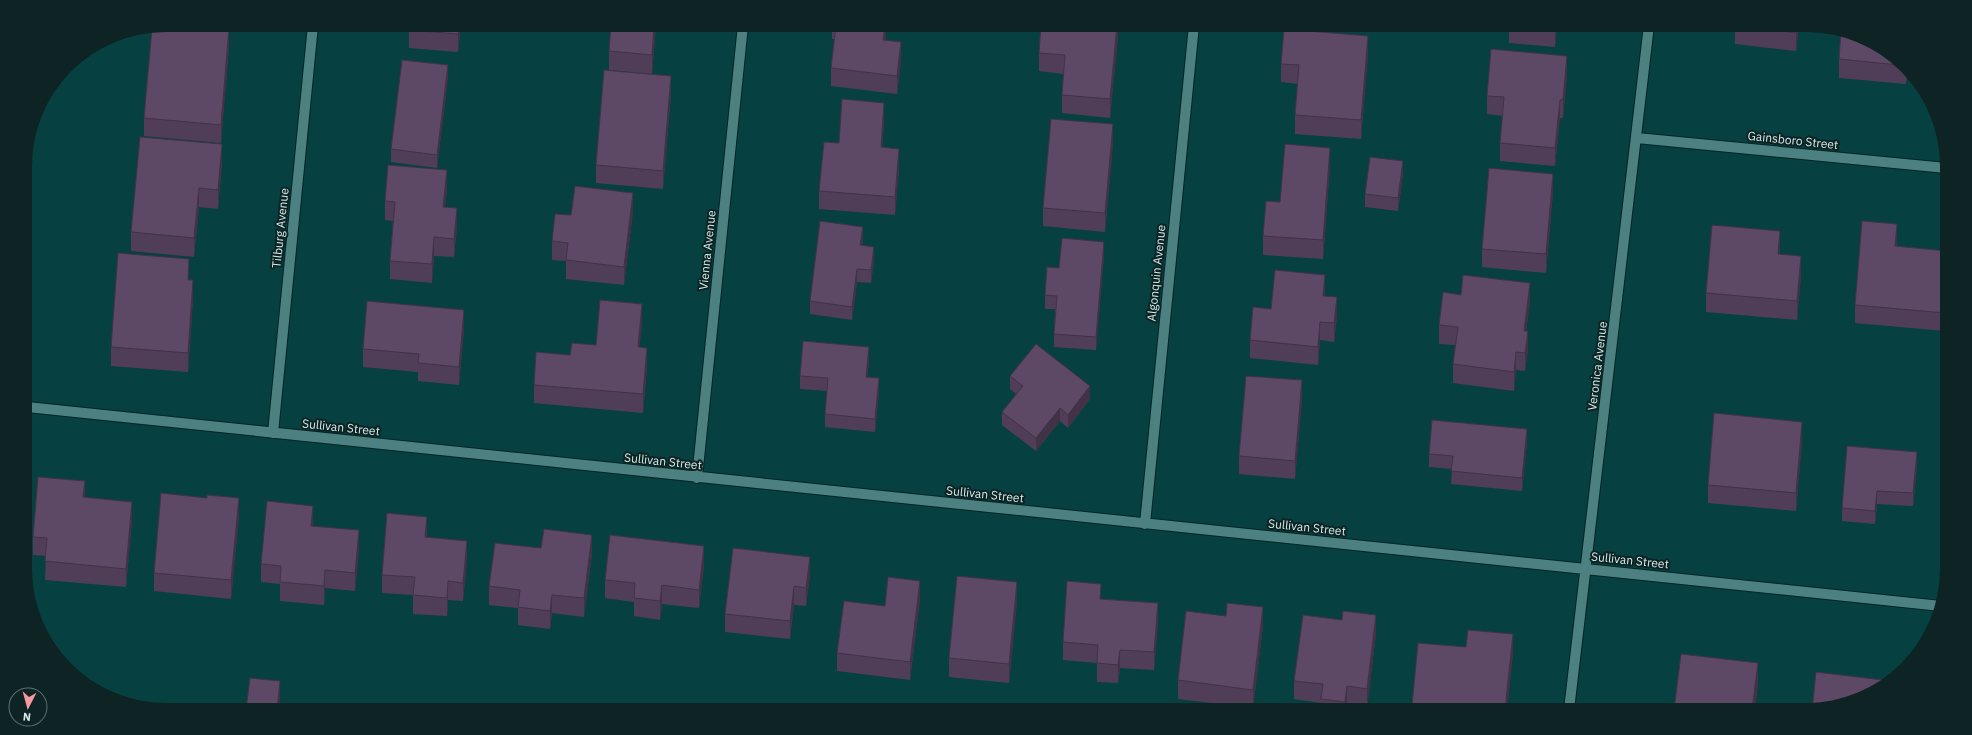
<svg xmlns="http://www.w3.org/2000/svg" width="1972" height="735" viewBox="0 0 1972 735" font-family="'IBM Plex Sans',sans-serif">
<rect width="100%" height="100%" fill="#074041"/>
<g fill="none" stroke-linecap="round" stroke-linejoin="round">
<g stroke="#002526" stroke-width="12">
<path id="minor" d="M1637 138 1946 168
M27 407 1941 606
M273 433 313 25
M697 478 743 25
M1145 524 1194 25
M1569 710 1649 25"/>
</g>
<use href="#minor" stroke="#4d8080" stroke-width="10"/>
</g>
<path fill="#503e58" d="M191 25H226V28L229 46 221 143 144 136V118Z
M461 25 458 52 409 48V30Z
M656 25 652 74 609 70V51Z
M832 25H887L885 41 901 61 897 94 831 86V68L835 39H832Z
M1041 25H1119L1110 118 1062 113V95L1063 74 1039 71V53Z
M1295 25H1367V31Z
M1509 25H1557L1555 47 1509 43Z
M1735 25H1799L1796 51 1735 44Z
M1851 32 1907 70 1906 84 1839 78V59Z
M1368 54 1361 139 1295 134V115L1298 84 1281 82V64Z
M1567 74 1563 118H1560L1555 166 1500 161V143L1503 116 1487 114V96Z
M448 78 437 168 391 162V149Z
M671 94 663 189 596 183V165Z
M884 122 882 148 899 168 895 215 819 209V191L839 143Z
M1113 143 1105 232 1043 226V208Z
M222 162 218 209 199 207 194 257 131 251V232Z
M1330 166 1323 259 1263 255V236L1280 202Z
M1403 174 1398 211 1365 207V194Z
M447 188 445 207 457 227 454 257 434 256 432 283 390 279V261L393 221 385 220V201Z
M1553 192 1546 273 1482 267V249Z
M633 211 624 285 566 279V261L552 260V241Z
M863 240 862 245 874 260 871 283 857 282 852 320 810 314V301Z
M1897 242V246L1946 251 1945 331 1855 323V305Z
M1780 249 1779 254 1801 275 1797 320 1706 312V293Z
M1104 255 1096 350 1054 347V334L1055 309H1045V295L1059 268Z
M189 280 193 299 188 372 111 366V347Z
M1325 293 1324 296 1337 316 1334 342 1320 340 1318 365 1250 358V340L1271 309Z
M1461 295 1530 301 1526 331 1528 349 1525 371 1516 370 1514 391 1453 383V364L1455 345 1439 344V325Z
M642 322 639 347 647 367 643 413 534 403V385L570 355 596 345Z
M464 328 459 385 418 381V372L363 367V349Z
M869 360 867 377 879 391 875 432 825 427V414L827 391 800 389V376Z
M1010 376 1090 399 1068 428 1060 421 1036 451 1002 425V412L1016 394 1010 389Z
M1302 399 1295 479 1239 474V456Z
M1802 440 1796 511 1708 503V485Z
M1527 442 1522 491 1451 484 1452 469 1429 467V454Z
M1917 465 1913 506 1877 504 1875 524 1842 521V508Z
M85 497 132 520 126 587 45 580 46 556 33 555V537Z
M239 516 231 599 154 591V573Z
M313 526 359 549 355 591 325 588 324 605 280 601V584L261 582V564Z
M427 537 467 559 463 601 448 600 447 616 413 614V595L382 593V575Z
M541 548 592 553 584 617 552 613 550 629 518 625V608L489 605V586Z
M704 565 699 608 662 604 660 620 634 616V602L605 598V580Z
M810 575 806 606 794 605 790 639 725 632V614Z
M920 599 910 680 837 671V653L885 606Z
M1101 599 1158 622 1154 670 1120 668 1118 683 1097 682V663L1063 660V642Z
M1017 601 1009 683 949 677V658Z
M1226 616 1263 625 1253 708 1178 699V680Z
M1376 634 1367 707 1347 705V710H1321V703L1294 699V681Z
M1513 653 1507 710H1412V705Z
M1758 682 1755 710H1674Z"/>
<path fill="#413247" d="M459 25H461L458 52V34Z
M654 25H656L652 74V55Z
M885 25H887L883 59V40Z
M1117 25H1119L1110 118V99Z
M1556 25H1557L1555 47V29Z
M1797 25H1799L1796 51V33Z
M229 28V46L221 143V125Z
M1368 36V54L1361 139V120Z
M901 42V61L897 94V76Z
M1567 56V74L1563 118V99Z
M448 65V78L437 168V155Z
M1906 69 1907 70 1906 84Z
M671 76V94L663 189V171Z
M1560 100V118L1555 166V148Z
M884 103V122L881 166V147Z
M1113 124V143L1105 232V213Z
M222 144V162L218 209V190Z
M1330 148V166L1323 259V240Z
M899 149V168L895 215V197Z
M1403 161V174L1398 211V198Z
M447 170V188L443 225V207Z
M1553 174V192L1546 273V254Z
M199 188V207L194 257V238Z
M633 193V211L624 285V267Z
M457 208V227L454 257V239Z
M1897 224V242L1895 265V246Z
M863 227V240L860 258V245Z
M1780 231V249L1778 273V254Z
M434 237V256L432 283V264Z
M1104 242V255L1096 350V337Z
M874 247V260L871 283V270Z
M1801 256V275L1797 320V301Z
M189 259V278L188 298V280Z
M857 269V282L852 320V307Z
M1325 275V293L1323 315V296Z
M193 280V299L188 372V353Z
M1530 283V301L1524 349V331Z
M1946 294V311L1945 331V313Z
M1337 297V316L1334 342V323Z
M642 304V322L638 366V347Z
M464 310V328L459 385V367Z
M1320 322V340L1318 365V347Z
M1528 331V349L1525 371V353Z
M869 347V360L866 390V377Z
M647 348V367L643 413V394Z
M1516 352V370L1514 391V372Z
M879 378V391L875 432V419Z
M1302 380V399L1295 479V461Z
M1090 386V399L1068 428V415Z
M1060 408V421L1036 451V438Z
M1802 422V440L1796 511V493Z
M1527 429V442L1522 491V478Z
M1917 452V465L1913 506V493Z
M85 481V499L83 497Z
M1877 491V504L1875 524V511Z
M239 498V516L231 599V580Z
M132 502V520L126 587V569Z
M313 506V524L311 544V526Z
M427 517V535L425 556V537Z
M359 530V549L355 591V573Z
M592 535V553L584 617V598Z
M467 541V559L463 601V583Z
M704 546V565L699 608V590Z
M810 557V575L806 606V588Z
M325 570V588L324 605V586Z
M448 581V600L447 616V598Z
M920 581V599L910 680V662Z
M1017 582V601L1009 683V664Z
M662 585V604L660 620V601Z
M794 586V605L790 639V621Z
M552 595V613L550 629V611Z
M1158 603V622L1154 670V652Z
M1263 607V625L1253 708V690Z
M1376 615V634L1367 707V689Z
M1513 634V653L1507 710H1505Z
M1120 650V668L1118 683V665Z
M1758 663V682L1755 710H1752Z
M280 681V699L279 710H277Z
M1347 686V710H1345V702Z"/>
<path fill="#5d4866" stroke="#413247" d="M166 25H189L229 28 221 125 144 118 152 28Z
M410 25H459L458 34 409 30Z
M611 25H654L652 55 609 51Z
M836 25H885L883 40 901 42 897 76 831 68Z
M1041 25H1117L1110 99 1062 95 1065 55 1039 53Z
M1513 25H1556L1555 29Z
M1735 25H1797L1796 33Z
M1284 29 1368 36 1361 120 1295 115 1299 65 1281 64Z
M1841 31 1851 32 1899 65 1839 59Z
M1491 49 1567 56 1563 99 1560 100 1555 148 1500 143 1504 97 1487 96Z
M402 60 448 65 437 155 391 149Z
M604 70 671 76 663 171 596 165Z
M842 99 884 103 881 147 899 149 895 197 819 191 824 142 839 143Z
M1051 119 1113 124 1105 213 1043 208Z
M140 137 222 144 218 190 199 188 194 238 131 232Z
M1285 144 1330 148 1323 240 1263 236 1266 201 1280 202Z
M1370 157 1403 161 1398 198 1365 194Z
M388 165 447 170 443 207 457 208 454 239 434 237 432 264 390 261 395 202 385 201Z
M1489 168 1553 174 1546 254 1482 249Z
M575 186 633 193 624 267 566 260 568 243 552 241 555 214 571 215Z
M820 221 863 227 860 245 874 247 871 270 857 269 852 307 810 301Z
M1862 221 1897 224 1895 246 1946 251V294L1945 313 1855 305Z
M1712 225 1780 231 1778 254 1801 256 1797 301 1706 293Z
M1062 238 1104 242 1096 337 1054 334 1057 296 1045 295 1047 267 1059 268Z
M118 253 189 259 188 280H193L188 353 111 347Z
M1275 270 1325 275 1323 296 1337 297 1334 323 1320 322 1318 347 1250 340 1253 307 1271 309Z
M1463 275 1530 283 1524 331H1528L1525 353 1516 352 1514 372 1453 364 1458 327 1439 325 1443 292 1461 295Z
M600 300 642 304 638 347 647 348 643 394 534 385 536 352 570 355 572 343 596 345Z
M367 301 464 310 459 367 418 363 419 354 363 349Z
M803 341 869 347 866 377 879 378 875 419 825 414 828 378 800 376Z
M1036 344 1090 386 1068 415 1060 408 1036 438 1002 412 1023 386 1010 376Z
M1246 376 1302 380 1295 461 1239 456Z
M1714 413 1802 422 1796 493 1708 485Z
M1432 420 1527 429 1522 478 1451 471 1453 456 1429 454Z
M1847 446 1917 452 1913 493 1877 491 1875 511 1842 508Z
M38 477 85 481 83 497 132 502 126 569 45 561 47 538 33 537Z
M161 493 207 498V495L239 498 231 580 154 573Z
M267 501 313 506 311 526 359 530 355 573 325 570 324 586 280 582 281 566 261 564Z
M387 513 427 517 425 537 467 541 463 583 448 581 447 598 413 595 415 577 382 575Z
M544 529 592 535 584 598 552 595 550 611 518 607 520 590 489 586 495 543 541 548Z
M610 535 704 546 699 590 662 585 660 601 634 598 635 583 605 580Z
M733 548 810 557 806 588 794 586 790 621 725 614Z
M957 576 1017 582 1009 664 949 658Z
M888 577 920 581 910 662 837 653 844 601 885 606Z
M1067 581 1101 584 1100 599 1158 603 1154 652 1120 650 1118 665 1097 663 1098 645 1063 642Z
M1227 603 1263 607 1253 690 1178 680 1186 611 1226 616Z
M1343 611 1376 615 1367 689 1347 686 1345 702 1321 699 1323 684 1294 681 1303 615 1342 620Z
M1468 630 1513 634 1505 710H1465L1412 705 1418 643 1466 647Z
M1681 654 1758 663 1752 710H1720L1706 708V710H1674Z
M1816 672 1891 681 1860 699 1815 710H1812Z
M250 678 280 681 277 710H246Z
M134 702 198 710H166L133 705Z"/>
<g text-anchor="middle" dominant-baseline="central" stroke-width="4" stroke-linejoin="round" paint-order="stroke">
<g font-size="12" fill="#d2eceb" stroke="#0e2323">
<text transform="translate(1793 140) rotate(6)">Gainsboro Street</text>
<text transform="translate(280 228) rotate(-84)">Tilburg Avenue</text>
<text transform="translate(707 250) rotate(-84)">Vienna Avenue</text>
<text transform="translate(1156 273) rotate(-84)">Algonquin Avenue</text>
<text transform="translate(1597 366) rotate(-83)">Veronica Avenue</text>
<text transform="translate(341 427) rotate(6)">Sullivan Street</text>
<text transform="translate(663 461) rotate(6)">Sullivan Street</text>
<text transform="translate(985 494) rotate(6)">Sullivan Street</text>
<text transform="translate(1307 527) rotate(6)">Sullivan Street</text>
<text transform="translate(1630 560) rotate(6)">Sullivan Street</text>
</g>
</g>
<path d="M0 0H1972V735H0ZM166 32H1806A134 134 0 0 1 1940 166V569A134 134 0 0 1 1806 703H166A134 134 0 0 1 32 569V166A134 134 0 0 1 166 32Z" fill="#0e2323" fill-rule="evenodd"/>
<g transform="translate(28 707) rotate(186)"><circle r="19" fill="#0e2323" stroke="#5c7373"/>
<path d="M0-3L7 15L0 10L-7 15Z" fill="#f49aa0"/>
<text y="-6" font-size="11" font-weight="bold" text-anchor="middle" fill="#d2eceb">N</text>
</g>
</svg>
